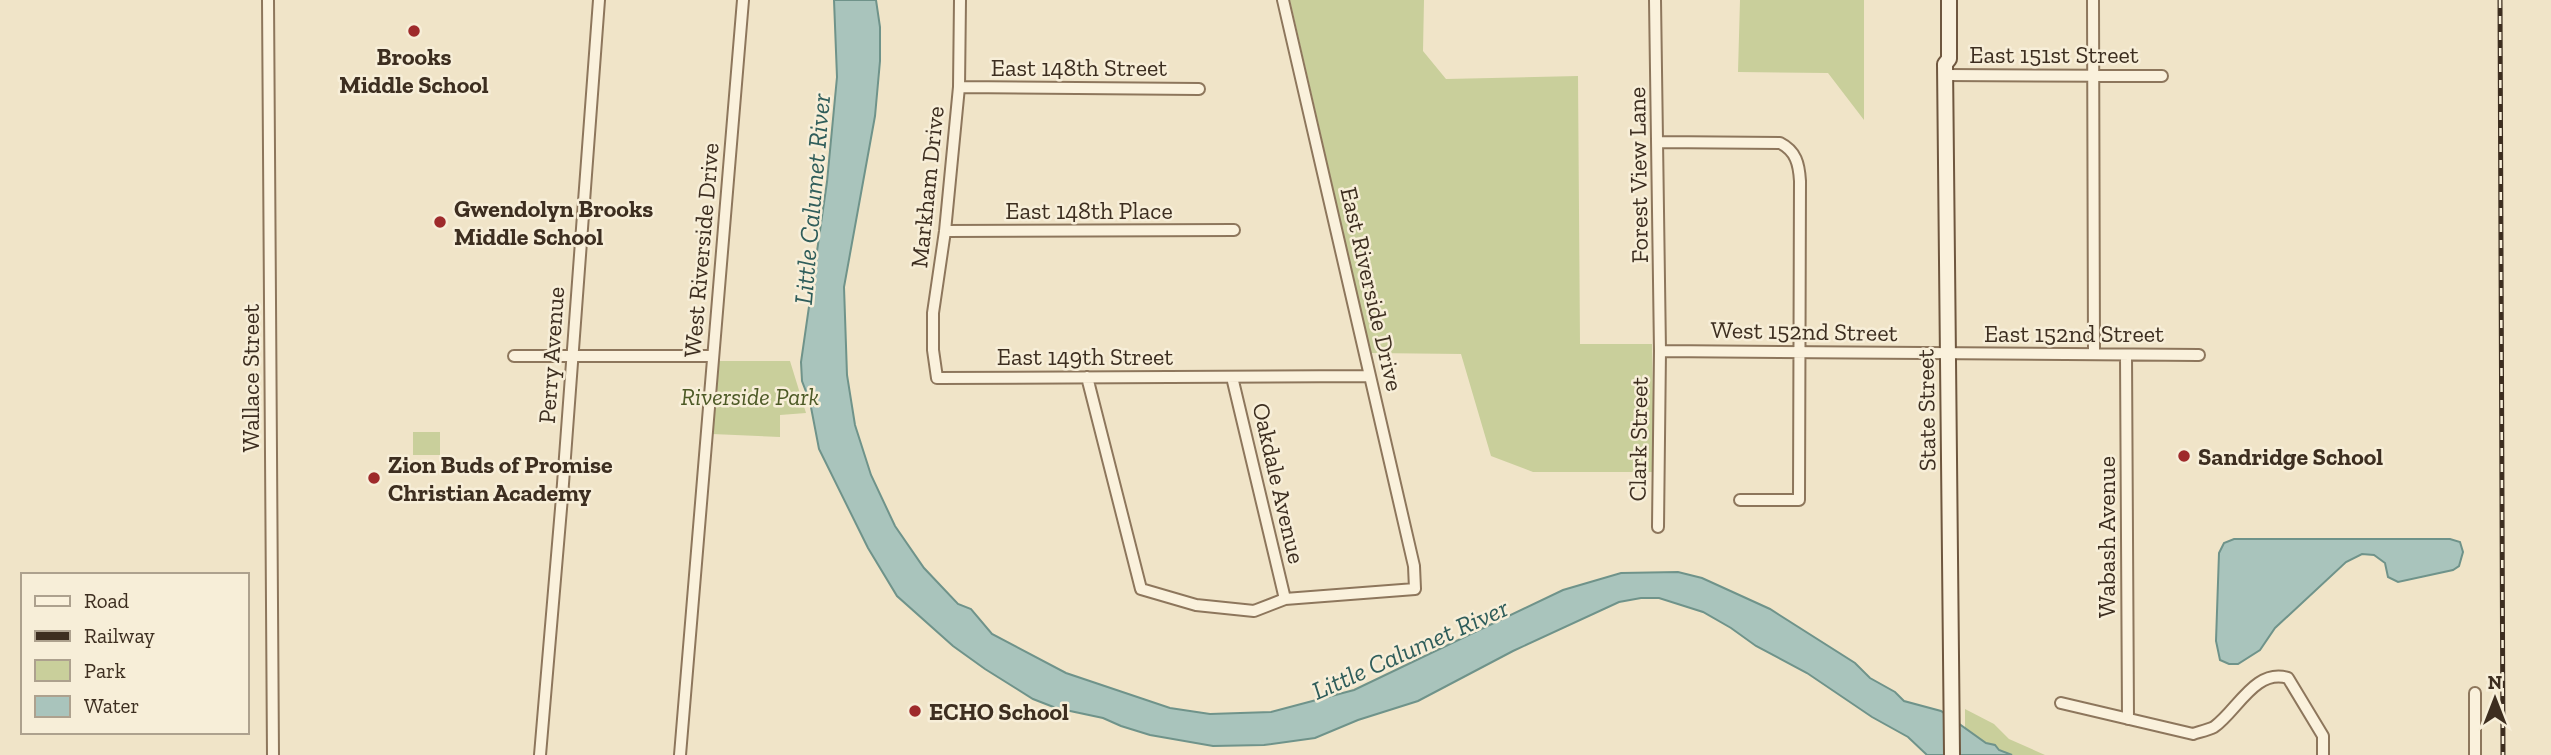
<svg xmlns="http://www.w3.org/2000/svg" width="2551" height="755" viewBox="0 0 2551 755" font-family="'Zilla Slab',serif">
<rect width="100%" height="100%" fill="#f0e4c8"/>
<path fill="#c9cf9b" d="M1290 0H1424L1423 51 1446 79 1578 76 1580 344H1652L1654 472H1533L1491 456 1461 354 1371 353Z
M1740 0H1864V120L1828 73 1738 72Z
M718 361H790L806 413 780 415V437L712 434Z
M413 432H440V455H413Z
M1965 709 1994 724 2009 739 2045 755H2012L1986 744 1965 729Z"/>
<path fill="#a9c4bc" stroke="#6f938a" stroke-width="2" d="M834 0H876L880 27V61L875 116 844 287 847 375 855 425 871 475 895 526 924 568 958 604 971 609 992 634 1066 673 1170 708 1210 714 1271 712 1354 690 1563 590 1621 573 1678 572 1702 578 1770 609 1855 663 1870 678 1895 692 1904 701 1941 711 1986 743 1995 745 1999 750 2012 755H1927L1908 737 1872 717 1807 673 1756 646 1731 628 1703 612 1659 598H1641L1619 602 1513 651 1418 701 1358 720 1315 738 1264 745 1213 746 1150 735 1121 726 1103 718 1056 708 1033 699 985 669 953 646 897 596 868 548 819 449 810 402 802 381 801 362 827 182 837 77Z
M2234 539H2450L2460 542 2463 552 2459 566 2453 570 2398 582 2388 577 2385 563 2374 555 2362 554 2346 562 2275 628 2260 650 2238 664H2229L2220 660 2216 641 2219 553 2224 543Z"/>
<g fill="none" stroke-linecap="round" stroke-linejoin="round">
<g stroke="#8d765c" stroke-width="14">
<path id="minor" d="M268 0 273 755
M960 0 959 87 945 231 933 313V350L937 378 1370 376
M1655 0 1660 351 1658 527
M2093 0 2094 354
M1945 75 2162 76
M959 87 1199 89
M1658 142 1780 143C1796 151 1799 164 1800 181L1799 500H1740
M945 231 1234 230
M1660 351 2199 355
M2126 355 2128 719
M514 356H713
M1087 377 1141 589 1196 605 1254 611 1285 599 1415 589 1414 566 1283 0
M1232 377 1285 599
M2475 693V755
M2061 703 2193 734C2199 732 2208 730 2214 727 2237 711 2255 668 2288 678L2323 736V755
M540 755 562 497 599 0
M680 755 743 0"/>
</g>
<g stroke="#6f573f" stroke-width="18">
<path id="secondary" d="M1949 0V59L1945 64 1952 755"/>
</g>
<use href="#minor" stroke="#faf1dc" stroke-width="10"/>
<use href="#secondary" stroke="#faf1dc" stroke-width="14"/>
<g stroke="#3d2e20" stroke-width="5">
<path id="rail" d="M2500 0 2503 755"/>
</g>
<use href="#rail" stroke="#f7eed8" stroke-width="2.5" stroke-dasharray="8" stroke-linecap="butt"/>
</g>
<g fill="#9e2a2b" stroke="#f7eed8" stroke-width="2.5">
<circle cx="414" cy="31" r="7"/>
<circle cx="440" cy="222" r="7"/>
<circle cx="2184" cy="456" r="7"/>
<circle cx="374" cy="478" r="7"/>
<circle cx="915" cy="711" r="7"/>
</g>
<g text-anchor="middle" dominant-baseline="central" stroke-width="5" stroke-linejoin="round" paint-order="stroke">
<g font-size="24" fill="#3d2e20" stroke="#f7eed8">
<text x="2054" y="54">East 151st Street</text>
<text x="1079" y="67">East 148th Street</text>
<text transform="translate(1638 175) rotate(-91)">Forest View Lane</text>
<text transform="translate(927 187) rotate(-84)">Markham Drive</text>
<text x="1089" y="210">East 148th Place</text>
<text transform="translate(701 250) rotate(-85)">West Riverside Drive</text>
<text transform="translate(1372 289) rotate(77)">East Riverside Drive</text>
<text transform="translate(1804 331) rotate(1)">West 152nd Street</text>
<text x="2074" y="333">East 152nd Street</text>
<text transform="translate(551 355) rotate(-86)">Perry Avenue</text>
<text x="1085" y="356">East 149th Street</text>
<text transform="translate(250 378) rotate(-90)">Wallace Street</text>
<text transform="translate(1926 410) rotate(-91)">State Street</text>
<text transform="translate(1638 439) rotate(-89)">Clark Street</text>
<text transform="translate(1279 483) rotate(77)">Oakdale Avenue</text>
<text transform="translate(2106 537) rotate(-90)">Wabash Avenue</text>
</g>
<g font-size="24" font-weight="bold" fill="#3d2e20" stroke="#f7eed8" text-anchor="start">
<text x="414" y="56" text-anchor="middle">Brooks<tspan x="414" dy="28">Middle School</tspan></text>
<text x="454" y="208">Gwendolyn Brooks<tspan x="454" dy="28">Middle School</tspan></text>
<text x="2198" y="456">Sandridge School</text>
<text x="388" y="464">Zion Buds of Promise<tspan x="388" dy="28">Christian Academy</tspan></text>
<text x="929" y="711">ECHO School</text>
</g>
<g font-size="24" font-style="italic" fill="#4d5a26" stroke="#f7eed8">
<text x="750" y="396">Riverside Park</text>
</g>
<g font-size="26" font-style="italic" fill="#2f5d5a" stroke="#f7eed8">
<text transform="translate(812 199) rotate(-85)">Little Calumet River</text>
<text transform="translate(1410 649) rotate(-24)">Little Calumet River</text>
</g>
</g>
<rect x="21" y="573" width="228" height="161" fill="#f7eed8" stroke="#ada18e" stroke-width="2"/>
<rect x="35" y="596" width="35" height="10" fill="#faf1dc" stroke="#ada18e" stroke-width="2"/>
<text x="84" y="608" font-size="21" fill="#3d2e20">Road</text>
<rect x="35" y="631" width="35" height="10" fill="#3d2e20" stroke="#ada18e" stroke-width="2"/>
<text x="84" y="643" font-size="21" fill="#3d2e20">Railway</text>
<rect x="35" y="660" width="35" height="21" fill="#c9cf9b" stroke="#ada18e" stroke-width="2"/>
<text x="84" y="678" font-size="21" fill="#3d2e20">Park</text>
<rect x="35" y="696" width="35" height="21" fill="#a9c4bc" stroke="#ada18e" stroke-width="2"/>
<text x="84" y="713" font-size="21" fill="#3d2e20">Water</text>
<g transform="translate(2495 699)" stroke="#f7eed8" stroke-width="5" paint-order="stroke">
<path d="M0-5L12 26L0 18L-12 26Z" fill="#3d2e20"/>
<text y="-10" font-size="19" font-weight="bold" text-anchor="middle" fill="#3d2e20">N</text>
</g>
</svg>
